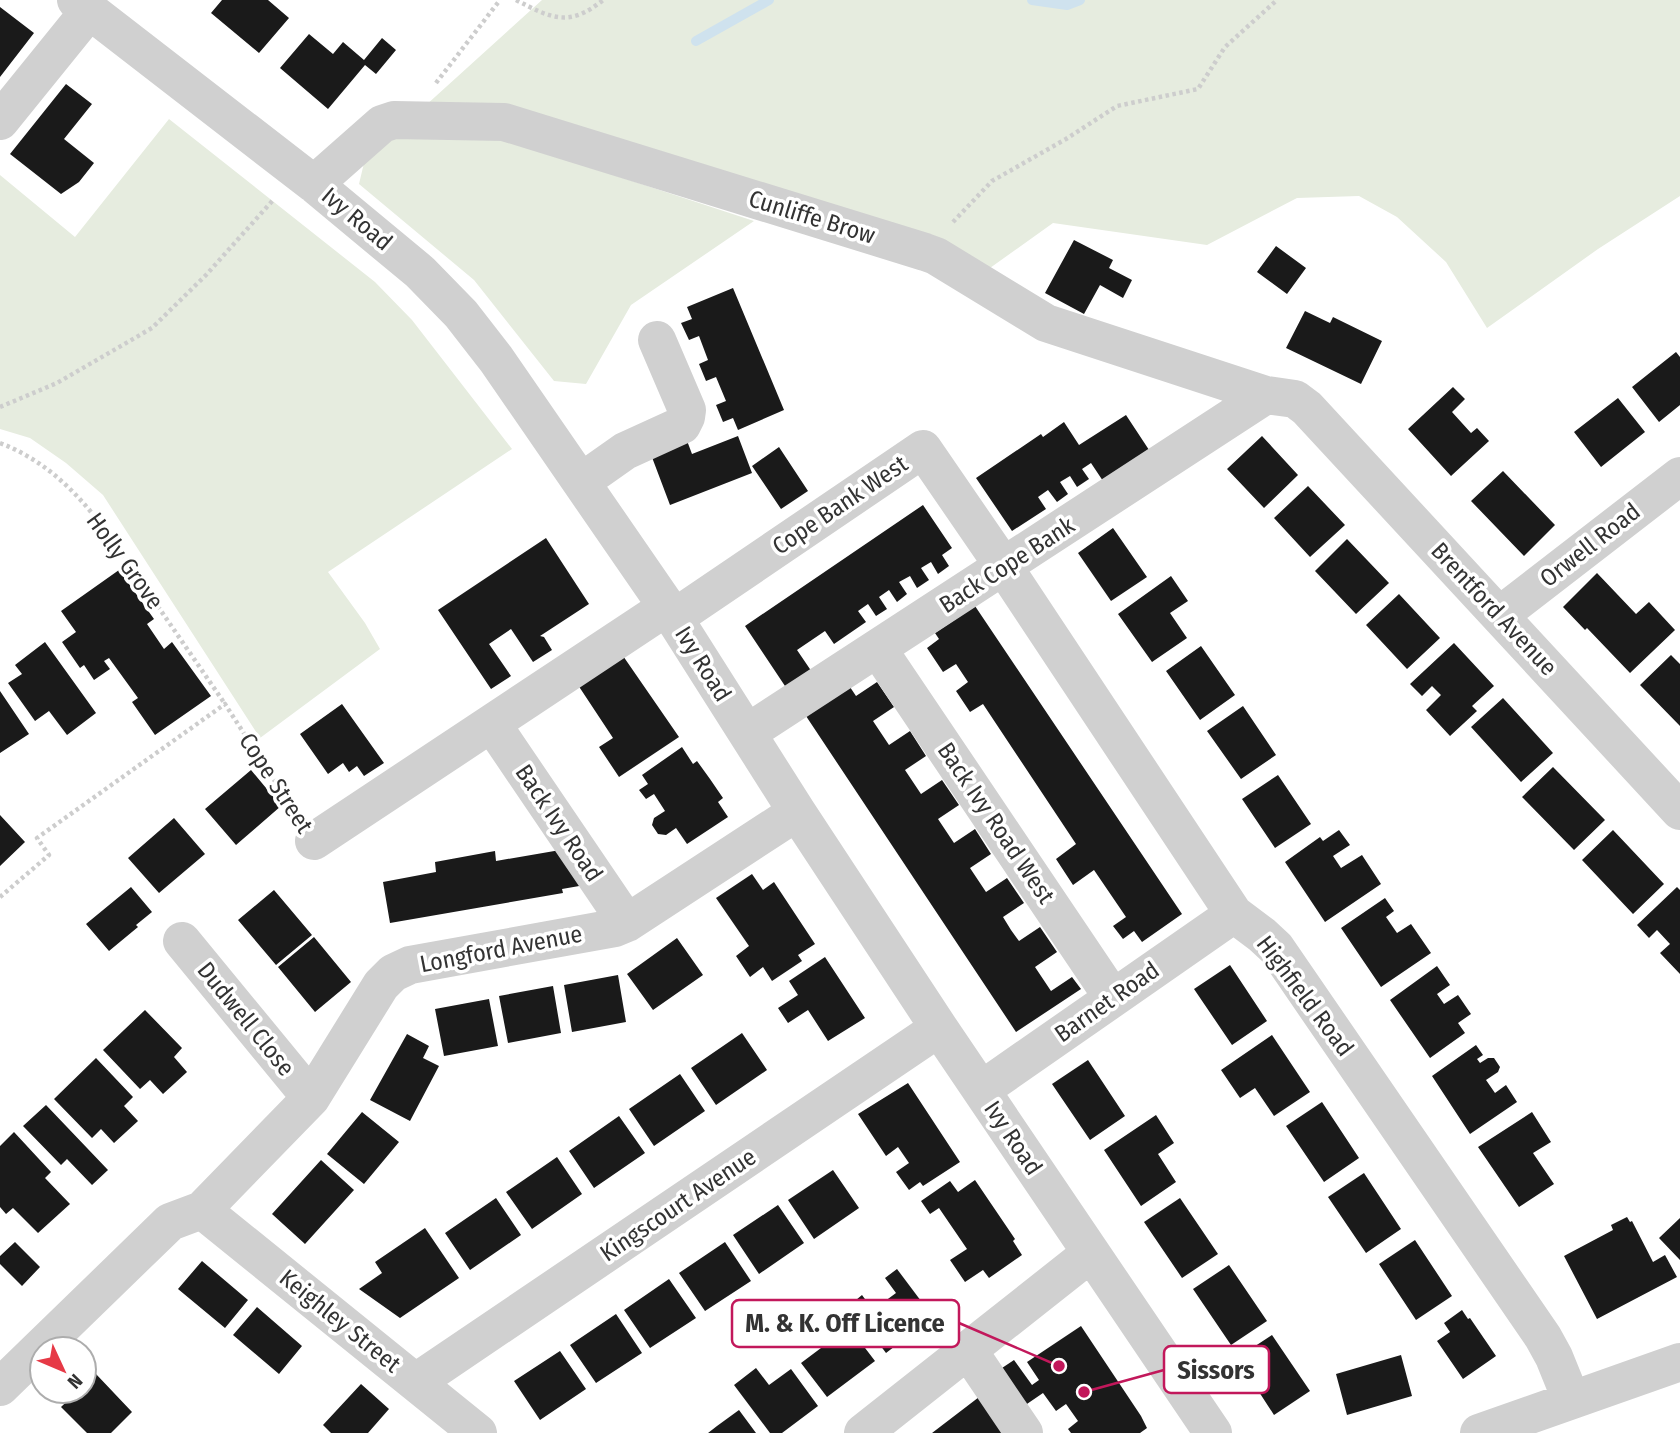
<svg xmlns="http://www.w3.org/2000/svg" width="1680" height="1433" viewBox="0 0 1680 1433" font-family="'Fira Sans Condensed',sans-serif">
<rect width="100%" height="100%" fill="#fff"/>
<path fill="#e6ecdf" d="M542 0H1680V196L1598 249 1487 328 1446 262 1397 217 1359 196 1297 198 1207 245 1053 223 983 273 425 106Z
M169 119 375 282 412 320 512 449 328 572 365 623 380 649 260 738 103 495 66 463 30 438 0 429V175L75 237Z
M397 133 501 138 754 221 631 305 586 384 554 381 474 280 359 184 364 163Z"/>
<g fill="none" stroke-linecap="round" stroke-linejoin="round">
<path stroke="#cfe2ee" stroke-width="10" d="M1032 0 1067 5 1080 0
M696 41 769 0"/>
</g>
<path fill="#1a1a1a" d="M222 0H268L289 18 259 53 211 13Z
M0 7 34 33 0 77Z
M309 34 333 54 343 42 364 60 382 38 396 50 376 74 365 65 328 109 280 68Z
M66 84 92 104 64 139 94 163 79 182 61 194 10 154Z
M1074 240 1113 260 1109 268 1132 280 1123 298 1100 285 1084 314 1045 293Z
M1276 246 1306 268 1287 294 1257 272Z
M733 288 784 410 738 430 733 418 723 422 716 405 726 401 716 377 706 381 699 364 708 360 699 336 689 340 681 323 692 319 687 307Z
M1305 311 1330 323 1333 317 1382 341 1361 384 1286 348Z
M1676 352 1680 357V405L1659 422 1632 387Z
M1453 387 1465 399 1452 412 1471 433 1477 428 1489 441 1451 476 1408 429Z
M1618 398 1645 432 1601 467 1574 432Z
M1126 415 1153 456 1107 487 1091 463 1082 469 1089 479 1077 487 1070 476 1060 482 1068 494 1057 502 1048 490 1038 497 1046 509 1012 531 976 478 1041 434 1043 437 1064 422 1079 445Z
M738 436 752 473 670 505 650 452 686 438 692 454Z
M1262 436 1298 475 1264 508 1227 469Z
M779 447 808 491 781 509 752 466Z
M1503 471 1555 525 1524 556 1471 501Z
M1308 486 1345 525 1310 557 1274 518Z
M923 505 952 548 942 555 949 566 938 574 931 562 921 568 929 580 917 588 910 576 899 582 907 594 897 602 889 590 879 597 887 609 876 616 868 604 858 611 866 622 834 644 825 631 797 650 814 675 789 692 745 626Z
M1113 528 1147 577 1111 601 1078 553Z
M546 538 589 604 540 636 544 637 552 650 533 662 511 629 489 644 511 676 491 689 438 610Z
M1347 539 1389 583 1356 614 1315 571Z
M119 570 154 619 147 624 164 649 172 642 211 696 155 735 132 702 138 698 109 658 104 661 110 669 94 680 84 665 80 668 62 642 76 632 61 611Z
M1597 573 1636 614 1649 602 1675 630 1630 673 1587 628 1585 630 1563 607Z
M1171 576 1188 601 1170 613 1187 638 1152 662 1118 614Z
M1399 594 1440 638 1407 669 1366 625Z
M975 606 1182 914 1142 942 1134 931 1123 939 1113 926 1126 917 1094 870 1073 885 1056 859 1076 844 983 704 970 712 956 691 968 682 956 664 943 672 927 648 939 639 935 633Z
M45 642 96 713 67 735 49 711 35 721 8 683 22 674 15 665Z
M1454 643 1494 686 1472 706 1477 711 1450 736 1426 710 1441 695 1432 686 1422 696 1410 684Z
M1201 646 1235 695 1200 720 1166 671Z
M621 653 679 737 619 777 599 747 613 738 576 682Z
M1671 655 1680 664V726L1640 685Z
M877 682 894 707 873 721 889 745 910 731 926 756 905 770 921 794 942 780 959 805 938 819 954 843 975 829 991 854 970 868 986 892 1007 878 1024 903 1003 917 1011 930 1019 941 1040 927 1057 952 1035 967 1051 991 1072 977 1081 989 1016 1032 804 713 848 684 856 696Z
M0 691 29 734 0 753Z
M1503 698 1553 753 1521 782 1471 727Z
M342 704 384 763 364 776 357 766 349 772 343 763 328 774 300 734Z
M1243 706 1276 755 1241 779 1207 731Z
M682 747 693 764 697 761 710 779 723 798 718 802 728 817 687 844 676 828 666 835 658 834 652 825 654 818 665 811 654 794 646 799 639 790 648 784 642 775Z
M1553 767 1605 820 1574 850 1522 797Z
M251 770 281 806 236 845 205 809Z
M1278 775 1311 824 1275 848 1242 799Z
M0 815 25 842 0 866Z
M174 818 205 854 159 893 128 858Z
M1339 830 1350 845 1333 856 1341 868 1362 855 1381 884 1325 922 1285 862 1320 837 1323 841Z
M1613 830 1664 884 1633 914 1582 860Z
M566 849 585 885 562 889 563 893 390 923 383 882 436 872 435 862 495 851 496 861Z
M752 874 763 890 774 882 815 944 798 955 802 961 772 981 763 967 750 977 736 956 749 946 716 898Z
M131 887 152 912 136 925 138 927 109 951 86 924Z
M1677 887 1680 890V974L1660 953 1670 944 1657 930 1649 938 1637 925Z
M274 890 312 935 276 965 238 920Z
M1385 898 1394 911 1386 917 1397 933 1411 924 1431 953 1381 987 1341 928Z
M314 937 351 982 315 1012 278 967Z
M677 938 703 975 653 1010 627 974Z
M825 957 865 1018 828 1041 808 1010 788 1023 778 1008 798 995 789 981Z
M1230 965 1267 1021 1232 1045 1194 989Z
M1437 966 1450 985 1437 994 1444 1004 1458 995 1471 1014 1458 1023 1465 1033 1430 1058 1390 1000Z
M618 975 626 1022 572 1032 564 985Z
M553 986 561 1033 508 1043 499 996Z
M489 999 498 1046 444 1056 435 1009Z
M145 1010 182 1048 174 1057 187 1072 163 1094 150 1080 140 1089 103 1050Z
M742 1033 767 1070 716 1105 691 1068Z
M407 1034 429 1046 423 1058 439 1066 410 1121 370 1100Z
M1272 1035 1310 1092 1274 1116 1255 1088 1240 1098 1221 1070Z
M1476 1045 1483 1055 1477 1059 1480 1063 1488 1058H1494L1500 1067 1498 1072 1486 1080 1495 1093 1506 1085 1517 1102 1470 1134 1432 1076Z
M96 1058 133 1097 124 1106 138 1121 114 1143 101 1129 92 1138 54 1099Z
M1088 1060 1125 1116 1090 1140 1052 1084Z
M680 1074 705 1111 654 1146 629 1109Z
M908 1083 960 1162 923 1186 920 1182 909 1190 896 1172 909 1163 898 1147 886 1156 858 1114Z
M1322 1102 1359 1158 1324 1182 1286 1126Z
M46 1105 108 1170 92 1185 67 1159 61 1165 23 1126Z
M362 1112 399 1142 364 1184 327 1154Z
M1532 1112 1551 1142 1533 1153 1554 1184 1519 1207 1478 1147Z
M1156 1115 1174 1143 1158 1154 1176 1182 1141 1206 1104 1150Z
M619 1116 645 1153 594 1188 569 1151Z
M14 1132 51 1172 45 1178 70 1204 38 1233 13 1208 6 1214 0 1207V1146Z
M557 1157 582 1194 532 1229 506 1192Z
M321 1160 354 1190 305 1244 272 1214Z
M833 1170 859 1208 814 1239 788 1200Z
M1364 1173 1401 1229 1366 1253 1328 1197Z
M975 1180 1015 1239 1013 1241 1022 1255 989 1278 983 1270 965 1282 950 1260 967 1249 939 1208 930 1214 921 1201 950 1181 958 1192Z
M496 1198 521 1235 470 1270 445 1233Z
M1180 1198 1218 1254 1182 1278 1144 1222Z
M778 1205 804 1243 759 1274 733 1235Z
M1627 1217 1630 1222 1632 1221 1653 1262 1665 1255 1677 1277 1597 1319 1564 1256 1613 1230 1611 1225Z
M1680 1218V1260L1659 1238Z
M425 1228 459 1278 400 1318 359 1289 382 1273 375 1262Z
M1415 1240 1452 1296 1416 1320 1379 1264Z
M15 1242 40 1267 22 1286 0 1264V1256Z
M725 1242 751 1281 705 1311 679 1273Z
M202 1261 248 1300 225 1328 178 1289Z
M1229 1265 1267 1321 1231 1345 1193 1289Z
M897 1269 933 1317 886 1353 850 1305 862 1295 873 1310 896 1293 885 1278Z
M669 1279 696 1318 650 1348 624 1310Z
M257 1307 302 1346 279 1374 233 1335Z
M1462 1310 1468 1319 1470 1318 1496 1356 1463 1379 1437 1341 1450 1332 1444 1323Z
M616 1314 642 1353 596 1383 570 1345Z
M1081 1326 1141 1416 1147 1428 1140 1433H1071L1068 1429 1078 1421 1066 1404 1056 1411 1043 1393 1024 1406 999 1370 1014 1360 1032 1385 1039 1380 1027 1362Z
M849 1327 875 1361 827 1397 801 1363Z
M1272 1335 1310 1391 1274 1415 1237 1358Z
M560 1351 586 1389 540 1420 514 1381Z
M1401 1355 1412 1396 1347 1415 1336 1374Z
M756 1368 769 1385 791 1369 818 1406 782 1433H770L734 1385Z
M96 1374 132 1412 111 1433H87L61 1407 78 1391H84V1385Z
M361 1384 389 1409 368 1433H331L323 1425Z
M983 1394 1008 1433H932Z
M739 1410 756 1433H708L717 1426Z"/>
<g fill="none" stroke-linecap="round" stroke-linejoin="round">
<path stroke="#cdcdcd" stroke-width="4.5" stroke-dasharray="3.5 3.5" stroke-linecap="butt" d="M516 0C551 18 569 28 603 0
M436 83 500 0
M953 222 992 181 1066 139 1117 106 1198 89 1225 47 1277 0
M0 407 57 383 152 328 206 275 274 199
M0 443C70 470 105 529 146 589 172 627 199 666 225 704
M0 897 49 855 37 838 225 704 294 811"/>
<path stroke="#d0d0d0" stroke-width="38" d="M76 0 314 184 420 272 461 314 496 359 667 607 797 812 939 1028 1213 1433
M0 121 89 11
M314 184 382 124 394 120 504 122 925 252 936 256 1046 323 1266 395 1295 399 1307 408 1680 811
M581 482 625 451 682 425 686 417 687 410 657 340
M1500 615 1680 476
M674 618 923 449 1004 567 1234 914 1262 935 1276 948 1543 1337 1554 1357 1571 1399
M878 649 1113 998
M492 724 627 923
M747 733 1266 395
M314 841 667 607
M182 941 311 1098
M981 1090 1234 914
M202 1210 478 1433
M968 1350 1024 1433
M416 1382 939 1028
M0 1387 170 1222 202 1210 311 1098 381 985 393 973 410 965 615 928 627 923 797 812
M863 1433 1091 1253
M1479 1433 1680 1362"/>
</g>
<g text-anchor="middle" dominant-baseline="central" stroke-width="7" stroke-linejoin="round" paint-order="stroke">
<g font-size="24" fill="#333" stroke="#fff">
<text transform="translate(812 217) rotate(17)">Cunliffe Brow</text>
<text transform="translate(357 219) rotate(40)">Ivy Road</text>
<text transform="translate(840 505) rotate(-34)">Cope Bank West</text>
<text transform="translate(1590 545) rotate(-38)">Orwell Road</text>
<text transform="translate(125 561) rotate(54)">Holly Grove</text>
<text transform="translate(1007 565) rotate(-33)">Back Cope Bank</text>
<text transform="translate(1494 609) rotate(47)">Brentford Avenue</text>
<text transform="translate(703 664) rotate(58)">Ivy Road</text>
<text transform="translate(276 783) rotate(57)">Cope Street</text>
<text transform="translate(559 823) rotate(56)">Back Ivy Road</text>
<text transform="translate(996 823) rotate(56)">Back Ivy Road West</text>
<text transform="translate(501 949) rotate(-11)">Longford Avenue</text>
<text transform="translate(1305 996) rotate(53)">Highfield Road</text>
<text transform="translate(1107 1002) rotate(-35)">Barnet Road</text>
<text transform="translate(246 1019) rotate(51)">Dudwell Close</text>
<text transform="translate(1013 1138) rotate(56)">Ivy Road</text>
<text transform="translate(678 1205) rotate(-34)">Kingscourt Avenue</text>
<text transform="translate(340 1321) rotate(39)">Keighley Street</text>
</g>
</g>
<path fill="none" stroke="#c2185b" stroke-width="2.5" d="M1059 1366L959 1323M1084 1392L1164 1370"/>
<g fill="#c2185b" stroke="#fff" stroke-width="2.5">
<circle cx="1059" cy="1366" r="7"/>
<circle cx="1084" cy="1392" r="7"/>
</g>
<g fill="#fff" stroke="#c2185b" stroke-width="2.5">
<rect x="732" y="1300" width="227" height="47" rx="7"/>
<rect x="1164" y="1346" width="105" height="47" rx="7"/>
</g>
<g font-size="26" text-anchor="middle" font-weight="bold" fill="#333">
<text x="845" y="1332">M. &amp; K. Off Licence</text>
<text x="1216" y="1379">Sissors</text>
</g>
<g transform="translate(63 1370) rotate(134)"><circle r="33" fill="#ffffff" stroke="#adadad" stroke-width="2"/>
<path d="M0-5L12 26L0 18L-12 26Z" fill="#e63946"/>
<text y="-10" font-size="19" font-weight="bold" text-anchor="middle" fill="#333333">N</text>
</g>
</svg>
